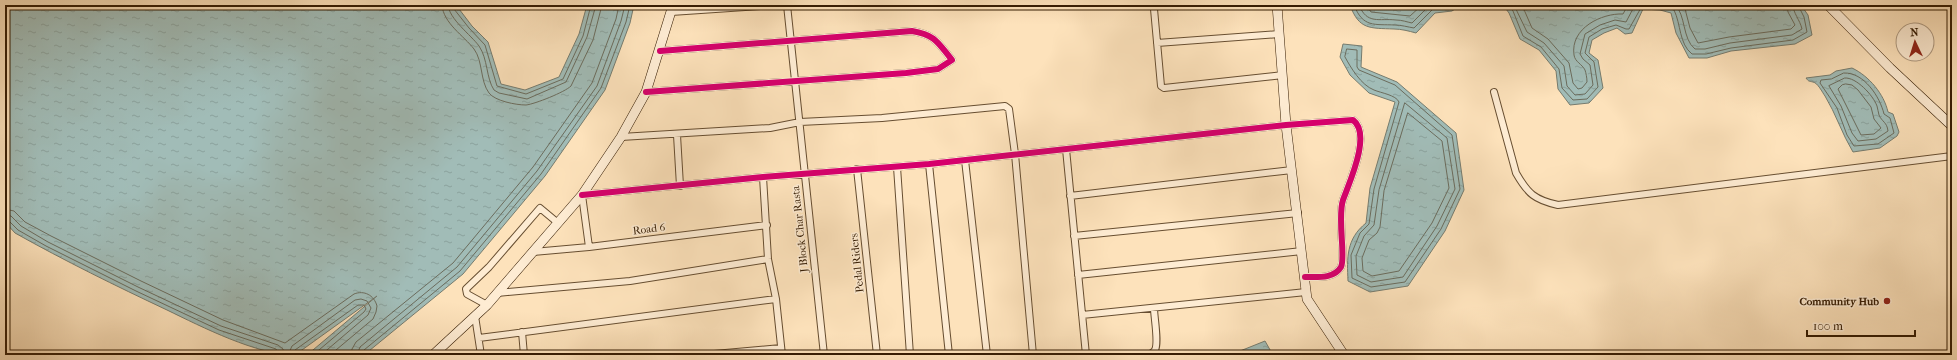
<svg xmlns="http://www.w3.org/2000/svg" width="1957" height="360" viewBox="0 0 1957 360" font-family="'IM FELL French Canon',serif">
<defs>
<pattern id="forest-firs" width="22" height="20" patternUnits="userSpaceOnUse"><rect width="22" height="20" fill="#bfc390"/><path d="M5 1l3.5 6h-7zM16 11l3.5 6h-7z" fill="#a5a77b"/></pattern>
<pattern id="water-ripples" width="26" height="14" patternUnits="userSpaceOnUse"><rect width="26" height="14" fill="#a1bcb7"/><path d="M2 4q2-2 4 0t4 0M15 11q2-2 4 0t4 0" fill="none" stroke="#8ba19c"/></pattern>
</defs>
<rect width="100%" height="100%" fill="#fde2bb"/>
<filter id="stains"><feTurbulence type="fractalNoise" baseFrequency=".005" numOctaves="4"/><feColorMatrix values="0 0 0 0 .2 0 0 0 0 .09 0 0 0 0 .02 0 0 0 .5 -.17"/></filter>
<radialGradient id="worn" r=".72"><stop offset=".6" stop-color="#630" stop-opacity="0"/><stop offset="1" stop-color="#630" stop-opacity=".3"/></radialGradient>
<path fill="url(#forest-firs)" stroke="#7a704a" d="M7 352 39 355H5Z"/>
<path fill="url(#water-ripples)" stroke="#767c6f" d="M5 5H456L472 26 488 42 501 84 525 90 559 77 579 34 587 5H634L630 23 605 90 545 176 463 274 364 355H307L377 296 295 355C257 355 202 327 167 310 116 286 65 261 15 233L5 222Z
M1350 5H1461L1452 11 1435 13 1416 33C1409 31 1401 29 1394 29 1370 28 1359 30 1350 5Z
M1503 5H1801L1808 15 1812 35 1795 44 1731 51 1707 58H1689L1676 33 1671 13 1660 10 1643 9 1632 33 1625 34 1617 28 1604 33 1592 40 1589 53 1598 60 1603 88 1589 103 1570 105 1558 89 1556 71 1539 50 1520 39 1509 13Z
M1343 44 1362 46 1361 67 1397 82 1456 133 1464 190 1445 231 1408 286 1370 292 1348 281C1347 258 1346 239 1366 223L1370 188 1395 102 1369 93 1350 75 1340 57Z
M1852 68C1869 76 1884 94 1888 112L1893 114 1899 132 1897 136 1880 148 1853 152C1842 134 1836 114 1825 96 1822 92 1818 83 1813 82 1809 81 1809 82 1806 78L1830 75 1836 71Z
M1265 341 1273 355H1230Z"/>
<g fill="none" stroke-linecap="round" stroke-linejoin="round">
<path stroke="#6b6c5d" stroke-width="1" d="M442 5C443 23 464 36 474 49 483 61 480 81 489 93 495 101 516 105 526 105 535 104 565 92 571 86L593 40 602 5
M448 5C449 19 471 35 479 46 488 59 486 78 494 90L499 93 527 99 566 82 587 37 596 5
M453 5 454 9 469 28 485 45 497 86 526 94 563 79 583 36 591 5
M1354 5C1363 28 1374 24 1395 25 1401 25 1408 27 1414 28L1433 9 1454 5
M1359 5C1367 25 1379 18 1396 20 1402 20 1407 22 1412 23L1430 5
M1366 5 1371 12 1410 16 1422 5
M1508 5 1513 11 1523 36 1541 47 1559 69 1562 88 1573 100 1587 99 1598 87 1594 62 1585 53 1589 37 1602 29 1616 25 1626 29H1629L1642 6H1660L1674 10C1681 24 1679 44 1692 54H1706L1731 48 1793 40 1807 32 1804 17 1798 5
M1514 5 1527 32 1544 43 1564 66 1567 86 1575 95 1585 94 1593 85 1590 65 1583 59 1580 54 1585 34 1600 25 1615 20 1626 22 1635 5
M1522 5 1532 28 1548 39 1569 63 1573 83 1578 89 1582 88 1587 82C1587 78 1586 73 1585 70 1582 64 1575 62 1574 55 1570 28 1602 13 1623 14L1628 5
M1675 5C1686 14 1682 39 1695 49H1705L1730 43 1792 35 1802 29C1800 20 1793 13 1793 5
M1684 5 1690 28 1698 43 1729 37 1791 29 1795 25 1788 12 1787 5
M1347 49 1357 50V67L1359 70 1395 85 1452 135 1460 189 1441 229 1405 282 1371 287 1352 278 1351 255 1360 233 1369 224 1374 189 1399 102C1396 95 1381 93 1374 90 1361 85 1351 68 1345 57Z
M1844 73C1864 72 1880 97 1884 114L1890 118 1894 133 1878 144 1854 146 1847 135 1837 108 1820 83 1821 80 1831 79Z
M1845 78C1856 77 1873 95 1877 106 1878 109 1878 112 1879 115 1882 122 1887 122 1888 131L1876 139 1858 141 1852 133 1841 106 1829 86Z
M1846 84 1852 85 1858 90 1871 107 1874 119 1881 128 1874 134 1861 135 1838 89 1842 85Z
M1405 103 1447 138 1455 189 1437 226 1403 277 1371 282 1357 275 1356 256 1364 236 1374 225 1379 190Z
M1408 113 1442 141 1449 188 1432 223 1399 271 1372 276 1363 271 1362 258 1369 240 1377 233 1380 227 1384 191Z
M5 209 14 211 25 222 51 236 141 281 223 320 285 343 354 294C364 290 374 295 377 306L376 312 373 319 330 355
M5 215 11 216 21 226 48 242 138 287 221 326 278 345 283 349 284 355
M5 220 9 221 18 230 46 246 136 291 219 330 276 349 279 355
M288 355 292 346 355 300 361 299 367 301 371 308 368 315 321 355
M293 355 295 350 358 305H364L366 309 364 312 313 355
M351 355 352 349 356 342 453 263 533 167 592 83 616 19 619 5
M357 355 360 347 457 267 537 171 597 86 621 21 625 5
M362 355 364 350 460 271 541 174 601 88 626 22 630 5"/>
<g stroke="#674e31" stroke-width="8">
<path id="street" d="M787 5 824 355
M1155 5 1154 9 1161 86 1164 88 1283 75
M671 12 775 5
M1157 43 1279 34
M646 92 906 73 938 69 952 60C938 43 936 35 912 31L660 51
M1494 92 1516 173C1528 194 1535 200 1558 205L1952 156
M677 135 680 186
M621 137 770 128 800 122 882 118 1005 106 1009 109 1015 154 1033 355
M1066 149 1086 355
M965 160 987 355
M929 164 949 355
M897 167 910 355
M857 169 877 355
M763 177 768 259 776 299 782 355
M1070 196 1292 170
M1074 236 1298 213
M589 247 582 195 763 177 929 164 1286 125 1353 120C1372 134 1349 183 1343 200 1337 218 1346 257 1341 267 1334 279 1317 277 1305 277
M533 252 589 247 767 225
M1078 275 1302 251
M497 293 630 281 768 259
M487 305 467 294 466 289 489 267 540 208 558 223
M1082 315 1306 292
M475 316 481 355
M522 332 524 355
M479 338 776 299
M703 355 781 348
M1143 355C1147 355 1152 355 1155 350 1159 343 1154 317 1154 308"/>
</g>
<g stroke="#351c03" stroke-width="10">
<path id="secondary" d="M1277 5 1286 125 1307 299 1344 355
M1828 5 1890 68 1952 126
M433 355 487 305 582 195 621 137 646 92 673 5"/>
</g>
<use href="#street" stroke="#feecd3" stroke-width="6"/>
<use href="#secondary" stroke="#feecd3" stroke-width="9"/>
<g stroke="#feecd3" stroke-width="8">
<path id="cycleway" d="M646 92 906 73 938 69 952 60C938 43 936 35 912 31L660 51
M582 195 763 177 929 164 1286 125 1353 120C1372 134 1349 183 1343 200 1337 218 1346 257 1341 267 1334 279 1317 277 1305 277"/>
</g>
<use href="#cycleway" stroke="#d6006c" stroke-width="6"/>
</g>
<circle fill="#8f2418" stroke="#feecd3" stroke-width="1.5" cx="1887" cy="301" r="4"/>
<g text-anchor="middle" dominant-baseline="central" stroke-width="3" stroke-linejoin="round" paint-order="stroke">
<g font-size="11" fill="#351c03" stroke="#feecd3">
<text transform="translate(649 229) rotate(-7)">Road 6</text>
<text transform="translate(800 229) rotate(-96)">J Block Char Rasta</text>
<text transform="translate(857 263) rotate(-96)">Pedal Riders</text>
</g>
<g font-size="11" font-weight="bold" fill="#351c03" stroke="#feecd3" text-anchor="end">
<text x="1879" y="301">Community Hub</text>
</g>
</g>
<rect width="1957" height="360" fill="none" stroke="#fde2bb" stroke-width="20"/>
<rect x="6" y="6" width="1945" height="348" fill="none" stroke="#351c03" stroke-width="2"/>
<rect x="10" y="10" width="1937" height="340" fill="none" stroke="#351c03"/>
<g transform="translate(1915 42) rotate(356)"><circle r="19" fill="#feecd3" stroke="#ae9980"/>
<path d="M0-3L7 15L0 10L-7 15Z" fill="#8f2418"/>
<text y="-6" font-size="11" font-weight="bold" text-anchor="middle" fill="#351c03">N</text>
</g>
<path d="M1807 330v6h108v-6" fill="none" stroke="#351c03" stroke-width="2"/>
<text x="1813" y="330" font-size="12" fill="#351c03" stroke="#feecd3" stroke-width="3" paint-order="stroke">100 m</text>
<rect width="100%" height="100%" filter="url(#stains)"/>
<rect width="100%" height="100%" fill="url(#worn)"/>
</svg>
